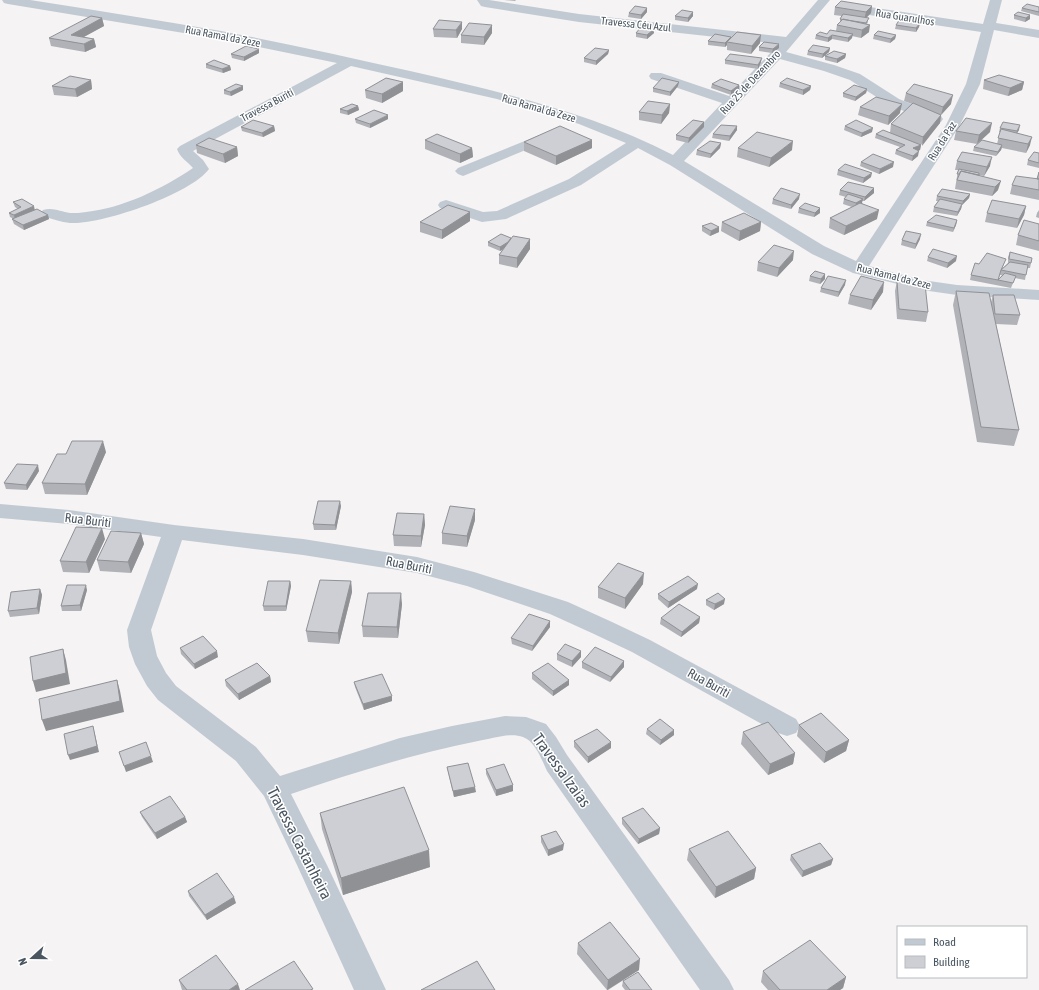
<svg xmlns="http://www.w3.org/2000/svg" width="1039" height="990" viewBox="0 0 1039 990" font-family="'Asap Condensed',sans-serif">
<rect width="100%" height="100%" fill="#f5f3f3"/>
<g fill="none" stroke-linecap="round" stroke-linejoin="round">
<path fill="#c1cad2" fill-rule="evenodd" d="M2 0H30C94 10 158 20 221 31 284 43 347 57 410 71 500 92 591 112 673 155L722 103 651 79 649 76 651 73H661L729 96 779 44 579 22 485 7 481 6 477 0H489L579 14 786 37 818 0H830L786 52 834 65 860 74 899 99 941 116 943 119 941 122 936 123 931 122 889 105 850 80 824 71 780 59 684 161 824 246 856 261 946 125 966 84 981 32 843 11 839 10 837 7 839 4 843 3 983 24 990 0H1002L996 23 1039 30V38L994 30 980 84 960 125 869 266 922 280 957 285 1039 290V300L957 295 922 290 853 273 812 254 670 165 638 148 581 185 506 219 482 222 440 208 438 205 440 202 446 200 483 212 497 211 569 179 626 143 579 124 497 99 351 66 193 151 203 160 209 169C191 194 101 225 70 223 61 222 52 219 43 216L41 213 43 210C53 207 61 212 70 213 75 213 81 213 86 212 123 208 162 189 193 168 187 161 180 158 177 149L180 146 337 63 220 39 8 4 4 3Z
M552 130 557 131 559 134 557 137 468 174 463 176 458 174 455 171 458 168Z
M0 504 69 510 174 525 303 539 417 557 474 572 568 602 612 622 650 640 796 719 800 726 796 733 787 736 778 733 632 652 594 634 550 614 467 586 417 573 303 555 182 540 151 630 157 656 166 673 176 686 256 747 280 776 400 738 452 726 505 716 526 717 546 724 556 737 567 755 729 980 734 990H700L547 771C542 760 535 741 523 737 510 732 491 739 478 741 414 754 352 773 291 794L327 865 386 990H354L297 865 264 796 236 761 158 700 147 686 135 664 129 647 127 630 161 537 69 524 0 518Z"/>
</g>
<path fill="#b0b2b7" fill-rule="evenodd" d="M504 0H516L515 1Z
M872 6 871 13 866 18 868 22 867 24 869 32 861 38 852 36V38L848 42 832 39 828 42 815 39 816 35 827 34 836 31 837 25 840 22V19L842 16 834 15 835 7Z
M1039 7V16L1021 11 1022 8Z
M647 12 641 19 628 17 629 13Z
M693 12V16L688 22 675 20V16Z
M1014 15H1030V19L1025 22 1014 19Z
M102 18 104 26 83 37 94 39 96 47 85 52 51 46 49 38Z
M918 22V23H920L919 27 916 32 895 29 896 25Z
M492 25V33L484 45 461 43V35Z
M433 29H462L457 38 434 37Z
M636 33H654L647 39 636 37Z
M874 35H896L895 39 890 43 873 39Z
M731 37V38L760 43 751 54 727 50V45L725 47 708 45V41Z
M759 47 779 48 772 53 759 51Z
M830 48 829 52 822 58 807 55 808 51Z
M609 50 608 54 596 65 584 62V58Z
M259 53 244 61 232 58 231 54Z
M846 54 845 58 837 63 825 60V56Z
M725 60 761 62 758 69 725 64Z
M206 64 230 66 231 70 223 73 206 68Z
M91 80 92 89 77 97 54 95 52 86Z
M984 80 1024 82 1022 90 1008 96 983 89Z
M780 83 811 86 810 90 803 95 779 87Z
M712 84 739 89 731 95 711 88Z
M678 86 670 96 653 92V88Z
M867 89 866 93 855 101 843 97V93Z
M224 90H243L231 96 224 94Z
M365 90 403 91 382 103 366 98Z
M906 93 951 104 941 115 940 123 921 145 920 150 918 151V156L912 161 895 154 896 150 900 147 875 138 876 134 890 133 891 124 912 104 904 101Z
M670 104 669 113 661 124 639 120V112Z
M358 106 359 110 348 115 340 113V109Z
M860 107 900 113 888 125 858 115Z
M355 119H388L370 128 356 123Z
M274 126 275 131 263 137 242 131 241 127Z
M845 126 872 132 861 137 844 130Z
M704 127 688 143 676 140V135Z
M1000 128 1019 130 1017 133 1030 145 1026 153 1002 148 1001 150 996 156 973 151 974 147 997 144 1000 132H999Z
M737 130 729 141 712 138 713 134Z
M956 131 990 132 977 144 954 140Z
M425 140 472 148 473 157 460 163 425 149Z
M592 140V148L556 165 524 151V142Z
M721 143 720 148 710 158 696 155 697 150Z
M196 145 237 147 238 156 225 163 197 153Z
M738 148 792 150 769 167 737 157Z
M1039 153V168L1027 165 1028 160Z
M957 161 990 166 984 176 979 175 998 190 992 196 955 189 958 170H955Z
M861 162 893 167 879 174 860 166Z
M838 170 871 177 863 183 837 175Z
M1039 172V200L1010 194 1012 185 1037 179Z
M874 188V193L864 201H862V203L877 219 844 235 829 228 830 218 852 207 843 204 844 199 846 197 839 195 840 190Z
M970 194 969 198 962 205 961 209 957 216 933 212 934 207 938 201H936L937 196Z
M773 199H799L791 209 772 204Z
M13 202 48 215 49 219 24 230 14 224 12 219H14L10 217 9 213 18 209 15 207Z
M1026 206 1024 215 1017 228 985 222 987 213Z
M799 208H820V213L814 217 798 213Z
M1039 210V218L1036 217 1037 213Z
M470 212V221L442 239 420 232V222Z
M957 220 956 225 953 232 926 226 927 222Z
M722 222H761L760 231 739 241 721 231Z
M1039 224V251L1016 245 1018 235Z
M702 226 719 227V232L710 236 702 231Z
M511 238 530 239V249L517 268 499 264V255L502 250 500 251 488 246V242Z
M920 239 915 249 901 245 902 240Z
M1010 252 1031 263 1030 268H1027L1025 280 1015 278 1011 288 970 280 971 275 1006 259 1002 269 1008 263V257ZM1000 275H1002L998 280Z
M928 257 956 261 947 268 927 261Z
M793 260 777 277 757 271 758 262Z
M825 274V279L820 284 809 281 810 276Z
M897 281 928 312 926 322 897 319 895 291Z
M845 285 838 297 820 292 821 288Z
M956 291 991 302 993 295 1020 315 1017 325 996 324 1019 430 1014 446 977 442 953 305Z
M883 292 871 310 848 304 850 295Z
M106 452 87 495 45 494 42 483 66 454Z
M39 471 27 490 6 489 4 483Z
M341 506 336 530H314L313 524Z
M424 514 425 525 421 547 394 546 393 535Z
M475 520 467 547 442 544V533Z
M141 533 144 544 131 573 100 571 97 560Z
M105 539 89 573 63 572 60 561Z
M290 581 291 586 286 611H264L263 606Z
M351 581 352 592 339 644 308 642 306 631Z
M643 584 625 609 598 598V587Z
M40 589 42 595 39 614 10 617 8 611Z
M697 589 668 608 658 599V594Z
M87 590 81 611H62L61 606Z
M706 600 724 604 714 610 706 605Z
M402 604 398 638 363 637 362 626Z
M700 617 699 623 681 637 660 624 661 618Z
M550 621V627L532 651 512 644 511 638Z
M180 648 218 657 195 669 181 654Z
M557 654 581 657 572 667 557 660Z
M624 661V667L610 682 582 668V662Z
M532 673 569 685 553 696 532 679Z
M270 676 271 682 239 700 226 686 225 680Z
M354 682 392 701 364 710 355 687Z
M799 725 849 740 846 751 824 763 797 736Z
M647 729 674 735 660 745 646 734Z
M743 732 795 753 793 764 768 775 741 744Z
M574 741 611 748 588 763 574 747Z
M447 767 476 792 454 797 448 772Z
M486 769 513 785V791L496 796 486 774Z
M140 812 185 817 187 822 157 839 142 817Z
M320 813 430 867 343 895 322 829Z
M622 818 660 828 659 834 638 844 622 824Z
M541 836 563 850 548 856 541 842Z
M689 849 756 868 754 879 715 898 687 860Z
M791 855 833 859 831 865 802 877 790 860Z
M188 891 236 903 207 920 189 896Z
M578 943 639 970 608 990H607L577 954Z
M763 971 846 977 843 988 840 990H768L761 982Z
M179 980 240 990H182Z
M623 981 652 990H625L622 986Z"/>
<path fill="#909195" d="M872 6 871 13 864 20 866 12Z
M647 8V12L641 19V15Z
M693 12V16L688 22V18Z
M1030 15V19L1025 22 1026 18Z
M102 18 104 26 73 43 71 35Z
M919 19 918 22 914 26V22Z
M462 22V29L457 38 456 30Z
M920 23 919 27 916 32V28Z
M492 25V33L484 45V37Z
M870 25 869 32 861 38 862 30Z
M654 29V33L647 39V35Z
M853 34 852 38 848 42V38Z
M761 35 760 43 751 54 752 46Z
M832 35V39L828 42V38Z
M896 35 895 39 890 43 891 39Z
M731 37 730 41 727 42V45L725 47V43Z
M94 39 96 47 85 52 84 44Z
M779 44V48L772 53 773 49Z
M830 48 829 52 822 58 823 54Z
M259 49V53L244 61V57Z
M609 50 608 54 596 65V61Z
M846 54 845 58 837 63V59Z
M762 58 761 62 758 69V65Z
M230 66 231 70 223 73 222 69Z
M91 80 92 89 77 97 75 89Z
M403 82V91L382 103V94Z
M679 82 678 86 670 96V92Z
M1024 82 1022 90 1008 96 1010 88Z
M739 85V89L731 95V91Z
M243 86V90L231 96 230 92Z
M811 86 810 90 803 95V90Z
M867 89 866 93 855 101 856 97Z
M953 95 951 104 941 115 940 123 922 146 923 137 941 115 943 107Z
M670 104 669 113 661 124 662 115Z
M902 104 900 113 888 125 889 116Z
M358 106 359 110 348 115 347 111Z
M388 115V119L370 128V124Z
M704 122V127L688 143 689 138Z
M992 123 990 132 977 144 979 135Z
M1020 125 1019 130 1016 135 1017 131Z
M274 126 275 131 263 137 262 133Z
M737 126V130L729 141 730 136Z
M873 128 872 132 861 137 862 133Z
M1032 137 1030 145 1026 153 1028 144Z
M592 140V148L556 165V156Z
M793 141 792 150 769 167 771 158Z
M721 143 720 148 710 158 711 154Z
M921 145 920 150 912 153 913 148Z
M1002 145 1001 150 996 156 998 152Z
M237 147 238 156 225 163 223 154Z
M472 148 473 157 460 163V154Z
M919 151 918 156 912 161 913 156Z
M992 157 990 166 984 176 987 167Z
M894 162 893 167 879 174 880 169Z
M872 173 871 177 863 183 864 178Z
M1001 181 998 190 992 196 995 187Z
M874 188V193L864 201 865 197Z
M800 194 799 199 791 209V205Z
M970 194 969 198 962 205 961 209 957 216 958 212 962 205 963 201Z
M863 199 862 203 855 208 856 203Z
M34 206 35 211 15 220 14 215Z
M1026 206 1024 215 1017 228 1019 219Z
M820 208V213L814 217 815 213Z
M879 210 877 219 844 235 846 226Z
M470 212V221L442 239V230Z
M48 215 49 219 24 230 23 225Z
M957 220 956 225 953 232 954 228Z
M761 222 760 231 739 241 740 231Z
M719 227V232L710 236 711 231Z
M921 234 920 239 915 249 916 244Z
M514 239V243L500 251V247Z
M530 239V249L517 268V258Z
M794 251 793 260 777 277 779 268Z
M957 256 956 261 947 268 948 263Z
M825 274V279L820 284 821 279Z
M846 280 845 285 838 297 839 292Z
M884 282 883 292 871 310 873 300Z
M103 441 106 452 87 495 85 484Z
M38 465 39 471 27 490 26 485Z
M340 501 341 506 336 530 335 525Z
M475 509V520L467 547V536Z
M424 514 425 525 421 547V536Z
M102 528 105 539 89 573 86 562Z
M141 533 144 544 131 573 128 562Z
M644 573 643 584 625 609V598Z
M290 581 291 586 286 611V606Z
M351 581 352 592 339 644 338 633Z
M698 584 697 589 668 608 669 602Z
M86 585 87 590 81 611 80 605Z
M40 589 42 595 39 614 37 608Z
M401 593 402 604 398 638 397 627Z
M725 599 724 604 714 610 715 604Z
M700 617 699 623 681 637 682 632Z
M550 621V627L532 651 533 646Z
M63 649 66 660 70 684 36 692 33 681Z
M217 651 218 657 195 669 194 664Z
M581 651V657L572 667V661Z
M624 661V667L610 682 611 677Z
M270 676 271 682 239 700 238 694Z
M117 680 120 691 124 712 46 731 42 720Z
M569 680V685L553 696V691Z
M392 696V701L364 710 363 704Z
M93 726 99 752 70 760 68 755Z
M674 730V735L660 745 661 740Z
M849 740 846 751 824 763 826 752Z
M611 742V748L588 763V757Z
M795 753 793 764 768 775 770 764Z
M151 756 153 762 126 772 124 766Z
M513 785V791L496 796V790Z
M475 787 476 792 454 797 453 791Z
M185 817 187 822 157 839 155 833Z
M660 828 659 834 638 844 639 839Z
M564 844 563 850 548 856V850Z
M429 850 430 867 343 895 341 878Z
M833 859 831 865 802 877 803 871Z
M756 868 754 879 715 898 716 887Z
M234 897 236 903 207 920 205 915Z
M640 959 639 970 607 990 608 980Z
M846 977 843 988 840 990H827Z
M238 984 240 990H229Z"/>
<path fill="#cdcfd5" stroke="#909195" d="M841 1 872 6 866 12 835 7Z
M1027 4 1039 7V12L1022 8Z
M635 6 647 8 641 15 629 13Z
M682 10 693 12 688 18 675 16Z
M1018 12 1030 15 1026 18 1014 15Z
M843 14 869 18 866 23 840 19Z
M91 16 102 18 71 35 94 39 84 44 49 38Z
M902 16 919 19 914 22 920 23 916 28 896 25Z
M843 19 870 25 862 30 837 25Z
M439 20 462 22 456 30 433 29Z
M469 23 492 25 484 37 461 35Z
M641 27 654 29 647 35 636 33Z
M830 30 853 34 848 38 832 35 828 38 816 35 820 32 827 34Z
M878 31 896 35 891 39 874 35Z
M737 32 761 35 752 46 727 42Z
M715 34 731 37 725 43 708 41Z
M764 42 779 44 773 49 759 47Z
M813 45 830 48 823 54 808 51Z
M246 46 259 49 244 57 231 54Z
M595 48 609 50 596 61 584 58Z
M834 51 846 54 837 59 825 56Z
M730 54 762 58 758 65 725 60Z
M214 60 230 66 222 69 206 64Z
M999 75 1024 82 1010 88 984 80Z
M70 76 91 80 75 89 52 86Z
M386 78 403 82 382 94 365 90Z
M662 78 679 82 670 92 653 88Z
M787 78 811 86 803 90 780 83Z
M721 79 739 85 731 91 712 84Z
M236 84 243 86 230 92 224 90Z
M914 84 953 95 943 107 906 93Z
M854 85 867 89 856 97 843 93Z
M876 97 902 104 889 116 860 107Z
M648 101 670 104 662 115 639 112Z
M913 103 941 115 923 137 891 124Z
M352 104 358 106 347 111 340 109Z
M374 110 388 115 370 124 355 119Z
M966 118 992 123 979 135 956 131Z
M253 120 274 126 262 133 241 127Z
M693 120 704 122 689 138 676 135Z
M856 120 873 128 862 133 845 126Z
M1003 122 1020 125 1017 131 1000 128Z
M721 125 737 126 730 136 713 134Z
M560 126 592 140 556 156 524 142Z
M1001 129 1032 137 1028 144 998 138Z
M883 130 921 145 913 148 919 151 913 156 896 150 905 145 876 134Z
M757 132 793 141 771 158 738 148Z
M437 134 472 148 460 154 425 140Z
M209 138 237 147 223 154 196 145Z
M982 140 1002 145 998 152 974 147Z
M710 141 721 143 711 154 697 150Z
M962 152 992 157 987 167 957 161Z
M1034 152 1039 153V163L1028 160Z
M873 154 894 162 880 169 861 162Z
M845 164 872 173 864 178 838 170Z
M959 169 979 173V175L961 171 959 174H957Z
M961 171 1001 181 995 187 957 180Z
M1039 172V179H1037Z
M1016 176 1039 179V190L1012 185Z
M848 182 874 188 865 197 840 190Z
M781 188 800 194 791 205 773 199Z
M942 189 970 194 963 201 937 196Z
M848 194 863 199 856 203 844 199Z
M22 199 34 206 14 215 9 213 21 207 13 202Z
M940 199 962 204 958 212 934 207Z
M992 200 1026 206 1019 219 987 213Z
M805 203 820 208 815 213 799 208Z
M860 203 879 210 846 226 830 218Z
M448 205 470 212 442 230 420 222Z
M37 209 48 215 23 225 12 219Z
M744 213 761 222 740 231 722 222Z
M936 215 957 220 954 228 927 222Z
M1024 220 1039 224V241L1018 235Z
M711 223 719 227 711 231 702 226Z
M906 231 921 234 916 244 902 240Z
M501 234 511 238 508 242 500 247 488 242Z
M513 236 530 239 517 258 499 255Z
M774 245 794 251 779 268 758 262Z
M933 249 957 256 948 263 928 257Z
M1010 252 1032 258 1031 263 1009 259Z
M987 253 1006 259 1001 270 1010 262 1028 265 1026 275 1001 270 998 280 971 275 975 263 979 264Z
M815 271 825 274 821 279 810 276Z
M1005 273 1016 276 1013 283 998 280Z
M828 276 846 280 839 292 821 288Z
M861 276 884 282 873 300 850 295Z
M897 281 925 284 928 312 899 309Z
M956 291 989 293 1019 430 981 427Z
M993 295H1014L1020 315 995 314Z
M72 441H103L85 484 42 483 57 454H66Z
M17 464 38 465 26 485 4 483Z
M318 501H340L335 525 313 524Z
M450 506 475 509 467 536 442 533Z
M397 513 424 514 421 536 393 535Z
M76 527 102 528 86 562 60 561Z
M111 531 141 533 128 562 97 560Z
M618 563 644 573 625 598 598 587Z
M688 576 698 584 669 602 658 594Z
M320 580 351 581 338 633 306 631Z
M268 581H290L286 606H263Z
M67 585H86L80 605 61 606Z
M40 589 37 608 8 611 11 592Z
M368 593H401L397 627 362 626Z
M718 593 725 599 715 604 706 600Z
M679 604 700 617 682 632 661 618Z
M529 614 550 621 533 646 511 638Z
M203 636 217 651 194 664 180 648Z
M565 644 581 651 572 661 557 654Z
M595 647 624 661 611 677 582 662Z
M63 649 66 673 33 681 30 657Z
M257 663 270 676 238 694 225 680Z
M548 663 569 680 553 691 532 673Z
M382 674 392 696 363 704 354 682Z
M117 680 120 701 42 720 39 699Z
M821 713 849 740 826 752 799 725Z
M660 719 674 730 661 740 647 729Z
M768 722 795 753 770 764 743 732Z
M93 726 97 746 68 755 64 734Z
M597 729 611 742 588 757 574 741Z
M146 742 151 756 124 766 119 752Z
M468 763 475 787 453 791 447 767Z
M504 764 513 785 496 790 486 769Z
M404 787 429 850 341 878 320 813Z
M170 796 185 817 155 833 140 812Z
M643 808 660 828 639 839 622 818Z
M556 831 564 844 548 850 541 836Z
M728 831 756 868 716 887 689 849Z
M820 843 833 859 803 871 791 855Z
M217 873 234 897 205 915 188 891Z
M610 922 640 959 608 980 578 943Z
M810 940 846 977 827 990H780L763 971Z
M216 955 238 984 229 990H187L179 980Z
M294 961 313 989 310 990H245Z
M477 961 495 990H421Z
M638 972 652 990H630L623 981Z"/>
<g text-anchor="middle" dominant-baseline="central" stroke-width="3" stroke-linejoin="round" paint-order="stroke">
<g font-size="11" fill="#4a5661" stroke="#fff">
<text transform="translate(905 17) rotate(9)">Rua Guarulhos</text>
<text transform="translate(636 24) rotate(6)">Travessa Céu Azul</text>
<text transform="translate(223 36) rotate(11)">Rua Ramal da Zeze</text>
<text transform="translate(750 82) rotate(-47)">Rua 25 de Dezembro</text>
<text transform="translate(267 105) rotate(-28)">Travessa Buriti</text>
<text transform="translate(539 108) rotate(16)">Rua Ramal da Zeze</text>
<text transform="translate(942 141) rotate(-58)">Rua da Paz</text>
<text transform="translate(894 276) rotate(14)">Rua Ramal da Zeze</text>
</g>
<g font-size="13" fill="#4a5661" stroke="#fff">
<text transform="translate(88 520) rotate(7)">Rua Buriti</text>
<text transform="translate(409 565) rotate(11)">Rua Buriti</text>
<text transform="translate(709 683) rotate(29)">Rua Buriti</text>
</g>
<g font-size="16" fill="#4a5661" stroke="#fff">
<text transform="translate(562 770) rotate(54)">Travessa Izaias</text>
<text transform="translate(300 843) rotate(63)">Travessa Castanheira</text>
</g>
</g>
<rect x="897" y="926" width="130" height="52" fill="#ffffff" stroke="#b7bbc0"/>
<rect x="905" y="939" width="20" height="6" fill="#c1cad2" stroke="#b7bbc0"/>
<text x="933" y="946" font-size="12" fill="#4a5661">Road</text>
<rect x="905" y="956" width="20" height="12" fill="#cdcfd5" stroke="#b7bbc0"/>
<text x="933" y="966" font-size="12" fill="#4a5661">Building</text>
<g transform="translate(32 958) rotate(249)" stroke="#ffffff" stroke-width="3" paint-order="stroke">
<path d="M0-3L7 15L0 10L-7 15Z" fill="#4a5661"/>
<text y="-6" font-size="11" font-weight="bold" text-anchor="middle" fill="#4a5661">N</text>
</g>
</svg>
